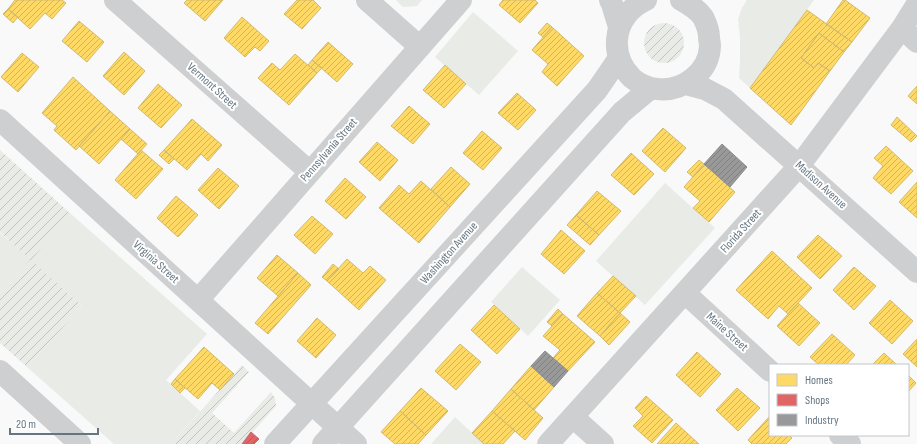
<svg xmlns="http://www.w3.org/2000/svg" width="917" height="444" viewBox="0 0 917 444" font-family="'Sofia Sans Condensed',sans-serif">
<defs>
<pattern id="garden-furrows" width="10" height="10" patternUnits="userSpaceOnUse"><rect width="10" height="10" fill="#e8ebe6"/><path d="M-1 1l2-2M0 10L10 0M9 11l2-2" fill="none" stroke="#c0c3c0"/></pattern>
<pattern id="homes-hatch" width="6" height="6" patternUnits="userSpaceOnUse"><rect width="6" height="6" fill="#ffd966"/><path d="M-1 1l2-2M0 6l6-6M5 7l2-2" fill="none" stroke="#d2b559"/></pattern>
<pattern id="shops-hatch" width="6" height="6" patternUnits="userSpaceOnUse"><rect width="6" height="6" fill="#e06666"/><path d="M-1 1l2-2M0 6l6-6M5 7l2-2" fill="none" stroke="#b95959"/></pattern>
<pattern id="industry-hatch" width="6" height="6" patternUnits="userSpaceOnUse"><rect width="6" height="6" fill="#999"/><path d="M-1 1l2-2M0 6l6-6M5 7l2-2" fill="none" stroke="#808182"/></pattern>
</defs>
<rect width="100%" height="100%" fill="#f9f9f9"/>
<path fill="#e8ebe6" d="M396 0H422L417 6 403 7Z
M747 0H814L750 88 739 78 740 60V38L738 19 742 8Z
M473 12 518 51 479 95 435 57Z
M665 183 715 228 645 305 596 261Z
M71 214 207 334 166 380 200 411 171 444H114L27 367 82 306 30 260 0 293V233L30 259Z
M522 267 560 300 528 336 491 302Z
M455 417 484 444H431Z"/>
<path fill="url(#garden-furrows)" d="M644 43a20 20 0 1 1 40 0a20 20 0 1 1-40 0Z
M0 150 71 214 31 260 82 306 27 367 0 343V293L30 260 0 232Z
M242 365 249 372 212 413 234 433 271 392 275 398 276 406 242 444H171Z"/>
<path fill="url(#homes-hatch)" stroke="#d1bb6f" d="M15 0H62L66 3 52 19 45 13 30 29 8 9Z
M187 0H223L205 21 184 3Z
M297 0H313L321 8 302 29 284 14Z
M503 0H535L538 3 520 23 499 5Z
M843 0H845L870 18 852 42 826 24Z
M8 9 18 17 13 23 3 14Z
M807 10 852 42 844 52 819 33 801 58 814 68 818 63 830 71 791 125 750 88Z
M242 17 269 41 260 51 255 47 245 57 224 38Z
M79 21 104 42 87 62 62 41Z
M547 23 552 27 543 37 538 33Z
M552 27 584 56 557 86 542 72 548 64 532 50Z
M819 33 844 52 830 71 818 63 814 68 801 58Z
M328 42 353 64 337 82 312 60Z
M124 52 145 71 124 95 103 76Z
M22 53 39 67 18 92 1 77Z
M295 54 317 73 289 105 258 78 272 63 280 70Z
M312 60 322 68 317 73 308 65Z
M445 65 466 84 444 108 423 90Z
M73 77 110 111 76 150 54 130 57 126 42 113Z
M158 84 182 105 161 128 138 108Z
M917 86V104L908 96Z
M517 93 536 110 518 130 498 113Z
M409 106 430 124 413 144 391 126Z
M110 111 130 129 99 164 79 146Z
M897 117 917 136 911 142 891 125Z
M192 119 222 145 208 161 201 154 187 170 164 150Z
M663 128 686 148 665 172 642 151Z
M130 129 147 144 138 154 121 139Z
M482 131 502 148 483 170 463 153Z
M377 142 398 160 380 181 359 162Z
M886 146 913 171 891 194 873 178 883 166 874 158Z
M141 150 163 169 136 199 115 180Z
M164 150 174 159 169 164 159 155Z
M631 153 654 174 634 195 611 175Z
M699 160 704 164 693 177 687 172Z
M704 164 735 192 709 222 693 208 700 201 684 187Z
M451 167 470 184 450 207 431 189Z
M218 168 239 186 219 209 198 190Z
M345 178 366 197 346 219 325 201Z
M421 181 450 207 419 243 379 208 399 185 409 194Z
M917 182V218L899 202Z
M597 191 621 211 599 235 576 215Z
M176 196 198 215 178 237 157 218Z
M576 215 599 235 590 245 567 225Z
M312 216 333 234 315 254 294 235Z
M561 230 585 251 564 274 541 254Z
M818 235 842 256 820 279 797 257Z
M772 251 812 288 788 314 779 306 768 319 736 290Z
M277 255 298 273 278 296 257 278Z
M347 259 363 273 370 266 386 280 359 310 327 281Z
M333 264 339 269 327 281 322 277Z
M854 267 876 286 854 310 833 290Z
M298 273 311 285 268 334 255 323Z
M613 276 636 296 620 313 597 293Z
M597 293 620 313 600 336 577 316Z
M890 300 913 321 892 344 869 323Z
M798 303 820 323 799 346 777 326Z
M494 305 520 329 497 354 471 330Z
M558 309 563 314 552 326 547 322Z
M620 313 630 322 609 345 600 336Z
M563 314 595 342 568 371 553 358 560 350 543 336Z
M317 318 336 335 316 358 297 341Z
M832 334 855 355 846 365H819L810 357Z
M917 339V367L903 354Z
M460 344 481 362 456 390 435 371Z
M204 347 234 374 220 390 212 383 198 399 175 379Z
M697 352 721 374 700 397 676 375Z
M884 353 897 365H872Z
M531 366 554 387 534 410 511 389Z
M908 375 916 383 908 392Z
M175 379 185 388 180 393 171 384Z
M421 388 448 411 426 435 400 411Z
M737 388 760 408 738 431 716 410Z
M511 389 543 418 525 440 492 411Z
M646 396 673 420 652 443 633 426 643 416 635 408Z
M400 411 426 435 418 444H395L381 432Z
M492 411 515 431 503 444H484L472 433Z
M769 417 770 418V435H789L792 438 786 444H752L748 440Z
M676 423 699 444H657Z"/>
<path fill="url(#shops-hatch)" stroke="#bb6b6f" d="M251 432 259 439 254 444H242Z"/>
<path fill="url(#industry-hatch)" stroke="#898e92" d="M722 144 747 167 730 187 704 164Z
M545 351 568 371 554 387 531 366Z"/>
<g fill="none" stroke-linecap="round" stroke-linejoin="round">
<path stroke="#cecfd0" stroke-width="22" d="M115 0 310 172
M367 0 420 47
M610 0 612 4 619 27
M646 0C630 7 618 22 617 40 616 55 621 67 632 78 639 84 648 88 657 89 682 92 709 73 710 46 710 43 709 40 709 37 709 31 706 23 703 17 697 9 690 5 681 0
M902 28 917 42
M686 84 705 89 724 99 917 272
M0 120 356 444
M685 293 770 371
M198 300 461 0
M0 371 80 444
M573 417 603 444
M840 435 850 444
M275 444 597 90 619 58
M323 444 613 122 622 112 651 88
M548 444 799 166 902 28 917 4"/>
</g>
<g text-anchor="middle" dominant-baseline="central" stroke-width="4" stroke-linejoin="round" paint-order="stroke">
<g font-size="12" fill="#657683" stroke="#fff">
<text transform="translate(212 86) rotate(42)">Vermont Street</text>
<text transform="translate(329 150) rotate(-49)">Pennsylvania Street</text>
<text transform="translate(821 185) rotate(42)">Madison Avenue</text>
<text transform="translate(741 231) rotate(-48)">Florida Street</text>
<text transform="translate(449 253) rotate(-48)">Washington Avenue</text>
<text transform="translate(156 262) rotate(42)">Virginia Street</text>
<text transform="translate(727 332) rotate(42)">Maine Street</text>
</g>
</g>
<rect x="769" y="364" width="140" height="72" fill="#ffffff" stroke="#c1c8cd"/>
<rect x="777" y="374" width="20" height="12" fill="#ffd966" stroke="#c1c8cd"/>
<text x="805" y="384" font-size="12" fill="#657683">Homes</text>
<rect x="777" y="394" width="20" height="12" fill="#e06666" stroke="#c1c8cd"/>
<text x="805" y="404" font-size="12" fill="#657683">Shops</text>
<rect x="777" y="414" width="20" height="12" fill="#999999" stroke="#c1c8cd"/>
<text x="805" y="424" font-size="12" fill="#657683">Industry</text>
<path d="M10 428v6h88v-6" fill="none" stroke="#657683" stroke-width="2"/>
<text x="16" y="428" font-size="12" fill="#657683" stroke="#ffffff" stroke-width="3" paint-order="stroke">20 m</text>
</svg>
